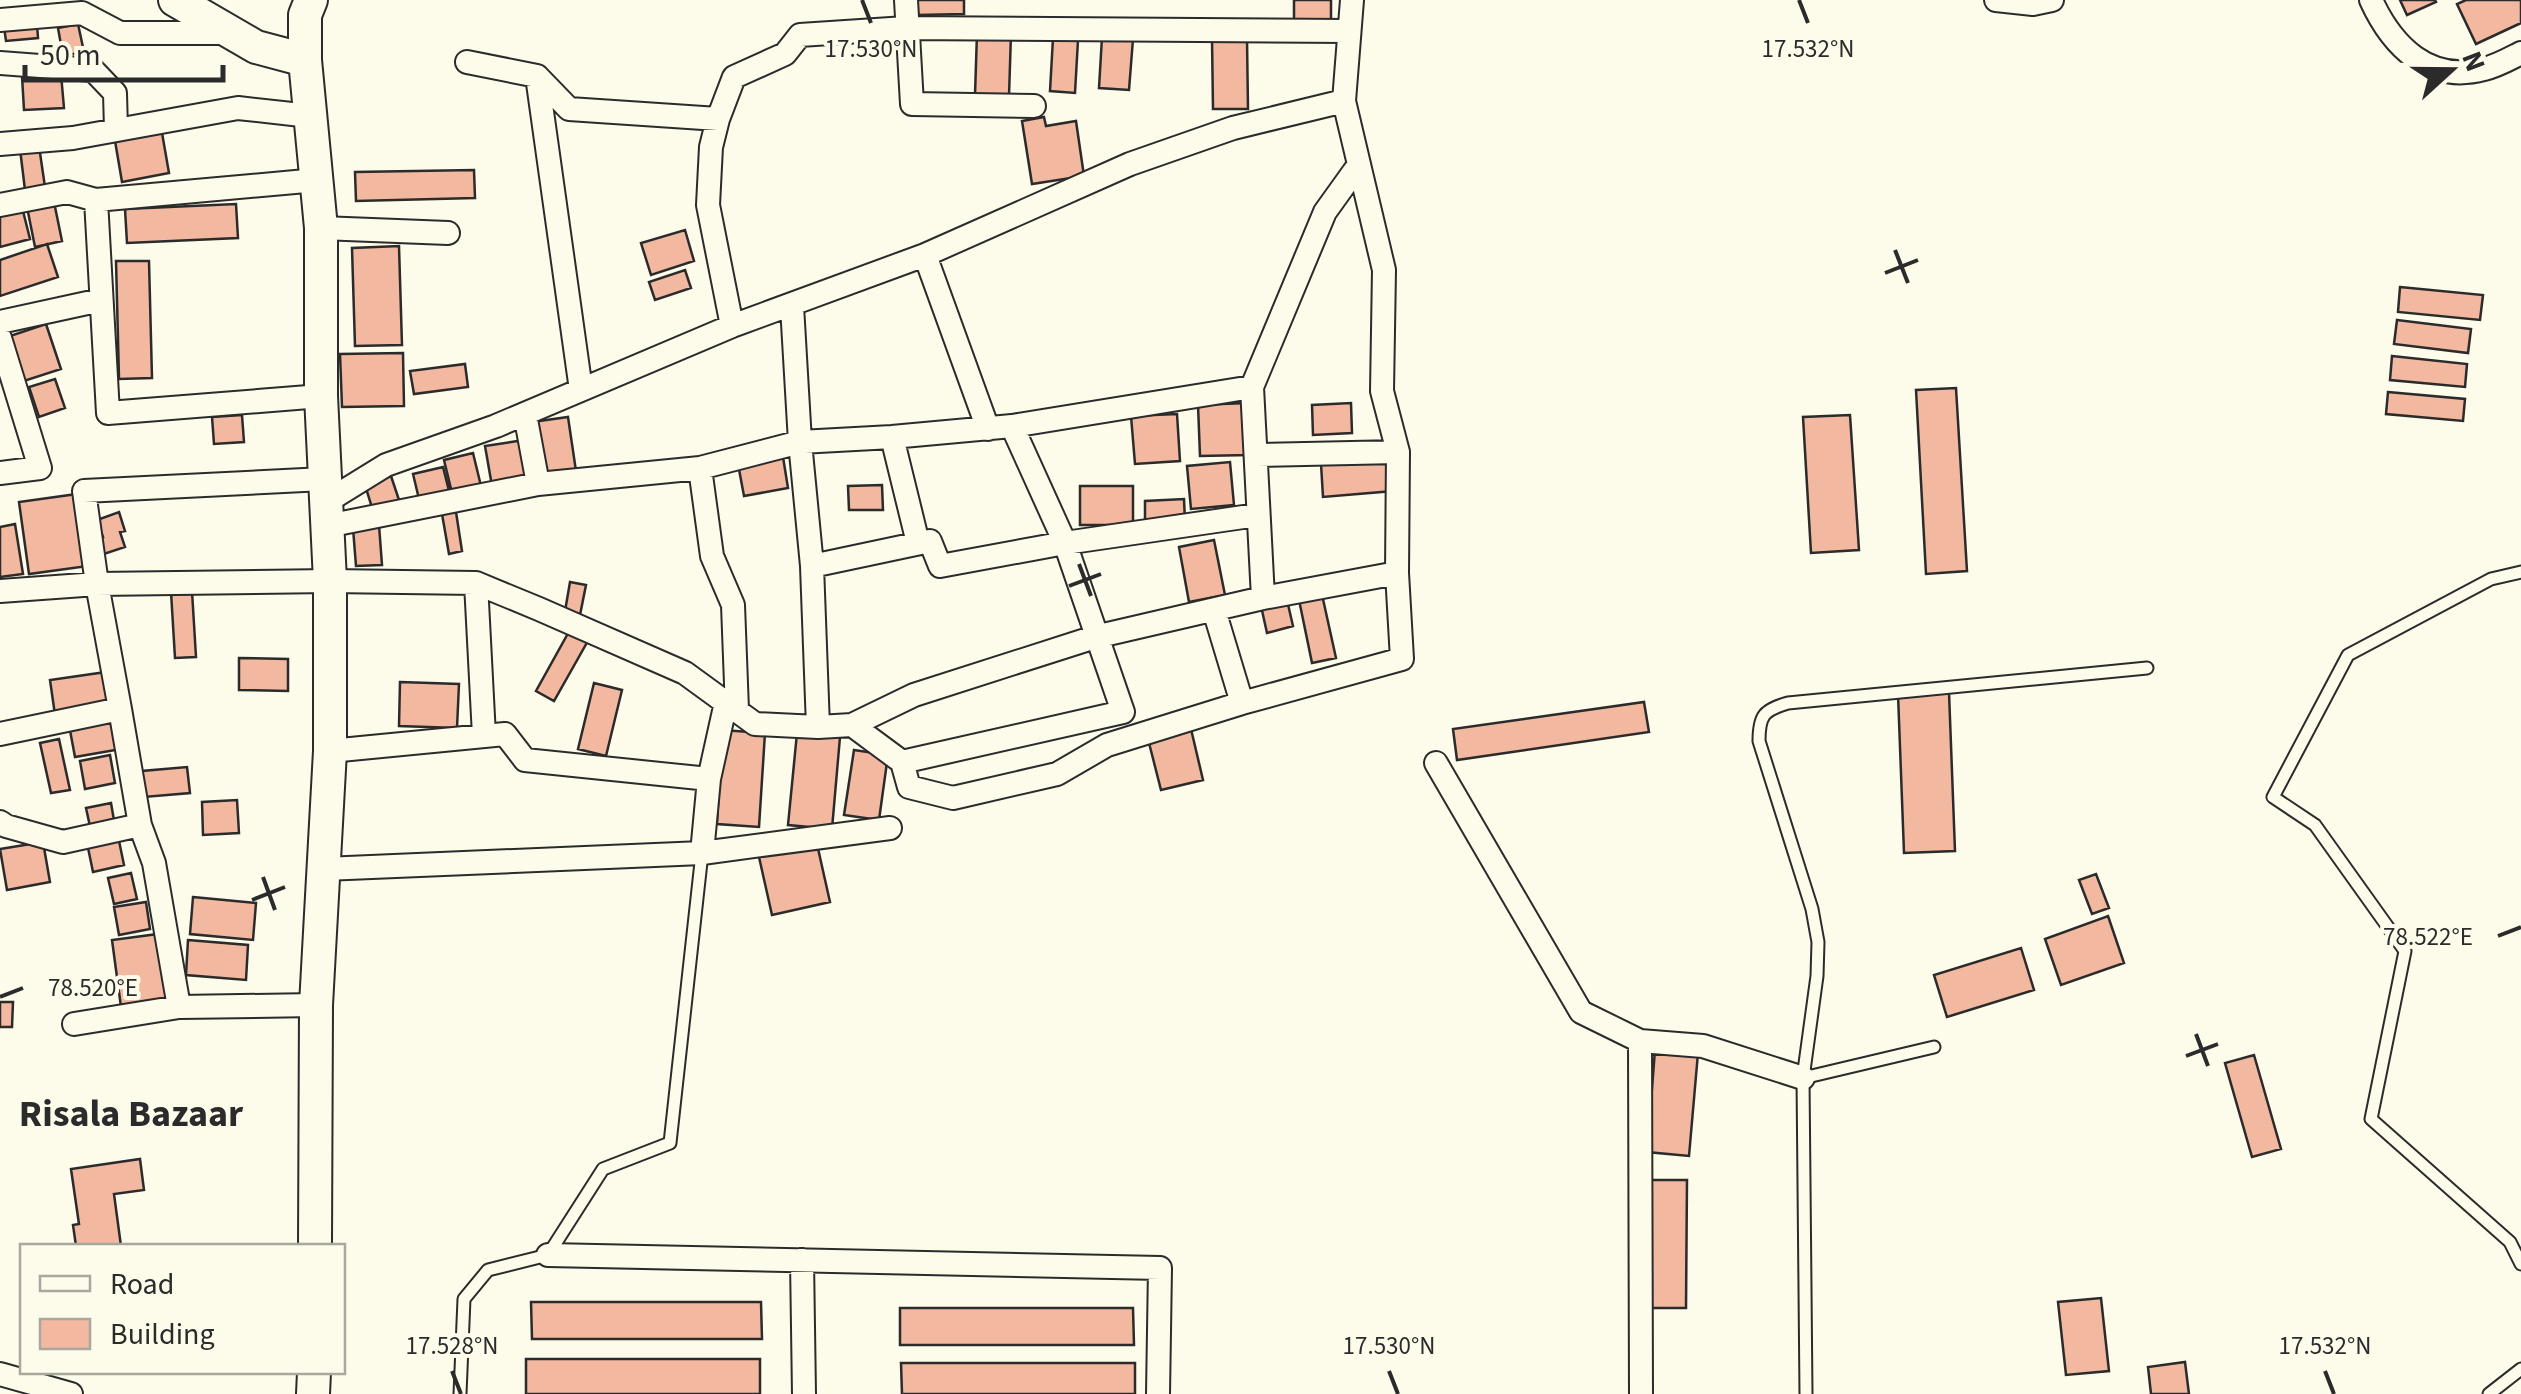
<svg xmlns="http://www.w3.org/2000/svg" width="2521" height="1394" viewBox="0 0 2521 1394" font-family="'Source Sans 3',sans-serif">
<rect width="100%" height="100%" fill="#fdfbea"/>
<path fill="#f2b8a0" stroke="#2b2b2b" stroke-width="2.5" d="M917 0H964V14L917 15Z
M1294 0H1331V20H1294Z
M2400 0H2435L2436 2 2407 15Z
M2466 0H2521V23L2476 44 2457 4Z
M37 24 38 38 6 41 4 27Z
M78 24 84 52 63 56 58 28Z
M977 33 1011 34 1009 96 975 95Z
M1102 37 1133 39 1129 90 1099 88Z
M1053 38 1078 40 1075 93 1050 91Z
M1212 39H1247L1248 109H1213Z
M61 74 64 108 24 110 22 76Z
M1044 117 1046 126 1076 121 1084 176 1032 184 1022 121Z
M161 127 169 173 122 182 114 135Z
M39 146 45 187 25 190 20 149Z
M474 170 475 198 356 201 355 172Z
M53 197 62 241 35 247 26 202Z
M236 204 238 238 127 243 125 209Z
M22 207 30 239 0 247V213Z
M685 230 694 261 651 275 641 243Z
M47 244 58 277 0 296V260Z
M399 246 402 345 355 346 352 248Z
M116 261H149L152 378 119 379Z
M685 270 691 288 655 300 649 282Z
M2400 287 2483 295 2480 320 2398 312Z
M2397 320 2471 329 2468 353 2394 344Z
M46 324 61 369 24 381 10 336Z
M403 353 404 406 342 407 340 354Z
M2392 356 2467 364 2465 387 2390 380Z
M465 364 468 387 414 394 410 371Z
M55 379 65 408 39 417 29 387Z
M1956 388 1967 571 1926 574 1916 390Z
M2388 392 2465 399 2463 421 2386 414Z
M1247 403 1249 455 1200 456 1198 405Z
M1351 403 1352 433 1313 435 1312 405Z
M1177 414 1180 461 1135 464 1131 416Z
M242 415 244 442 214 444 212 417Z
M1850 415 1859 550 1811 553 1803 417Z
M568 417 576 471 540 476 532 422Z
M524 440 531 480 492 486 485 446Z
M473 453 481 486 452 493 444 460Z
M783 457 788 488 744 496 738 464Z
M1391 459 1393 491 1323 497 1321 464Z
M1230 462 1234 505 1191 509 1187 466Z
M443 467 449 491 419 499 413 474Z
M391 476 401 506 374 514 365 485Z
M882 485 883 510H849L848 486Z
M1080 486H1133V525H1080Z
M77 494 88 566 29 574 19 502Z
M1184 499 1185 521 1145 522V501Z
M119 512 125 531 120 532 125 547 104 554 99 538 103 537 97 520Z
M456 512 462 551 449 554 442 514Z
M15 524 23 574 0 577V527Z
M379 525 382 565 356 566 353 528Z
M1214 540 1225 595 1189 602 1179 547Z
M570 582 586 585 579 620 564 617Z
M1321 590 1336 658 1312 663 1298 595Z
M192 591 196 657 175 658 171 592Z
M1287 600 1293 626 1267 633 1261 606Z
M571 628 589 639 554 701 536 691Z
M239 658 288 659V691L239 690Z
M106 672 111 706 55 715 50 680Z
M400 682 459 684 457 728 399 726Z
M594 683 622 690 606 756 578 749Z
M1949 692 1955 851 1904 853 1898 694Z
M1644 702 1649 732 1457 760 1453 729Z
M115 717 121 749 75 757 69 725Z
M1191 729 1203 780 1161 790 1148 739Z
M722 730 765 733 759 827 717 824Z
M797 733 840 737 832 829 788 825Z
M59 739 70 790 51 793 40 743Z
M854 750 888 755 879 820 844 815Z
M110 755 115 783 85 789 80 761Z
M187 767 190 793 144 797 142 771Z
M237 800 239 833 203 835 202 802Z
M111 803 115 826 91 831 86 808Z
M118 836 124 865 93 872 87 843Z
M43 842 50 882 7 890 0 849Z
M817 844 830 902 772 915 759 857Z
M131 873 137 899 114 904 108 878Z
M2096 874 2109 908 2092 914 2079 880Z
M193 897 256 903 253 940 190 934Z
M146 902 150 929 119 935 114 907Z
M2108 916 2124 963 2061 985 2045 939Z
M158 934 167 1001 121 1007 112 940Z
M188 940 248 945 246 980 186 975Z
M2021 948 2034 990 1947 1017 1934 975Z
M0 1002H13L12 1027H0Z
M1655 1050 1698 1053 1689 1156 1647 1152Z
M2254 1055 2281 1149 2252 1157 2225 1063Z
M140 1159 144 1190 114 1194 121 1246H76L73 1225 79 1224 71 1169Z
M1648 1180H1687L1686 1308H1647Z
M2101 1298 2109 1371 2066 1375 2058 1302Z
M531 1302H761L762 1339H532Z
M900 1308H1133L1134 1345H900Z
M526 1359H760V1394H526Z
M2185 1362 2189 1394H2151L2148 1367Z
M901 1363H1135V1394H902Z"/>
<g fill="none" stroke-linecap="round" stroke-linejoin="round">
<g stroke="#2b2b2b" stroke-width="15">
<path id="lane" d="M2521 572 2491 579 2348 655 2273 797 2315 825 2405 951 2371 1119 2510 1242 2521 1264
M1803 1078 1817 976 1818 942 1812 909 1759 741C1759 715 1764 710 1788 703L2147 668
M460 1394 464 1299 488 1270 548 1255 603 1169 670 1143 702 853
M1806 1394 1803 1078 1934 1047
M2489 1394 2521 1369"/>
</g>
<g stroke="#2b2b2b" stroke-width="26">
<path id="street" d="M906 0 912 104 1034 106
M1996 0 2033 4 2052 0
M2371 0C2392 46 2429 84 2484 69 2497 66 2509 59 2521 53
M0 20 82 13 120 33H229
M467 62 537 76 569 109 718 119
M0 63 93 70 115 93 116 130
M537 76 581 390
M0 144 73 138 238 108 310 116
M317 180 96 200 108 413 321 396
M0 205 67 192 96 200
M321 228 448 233
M925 255 988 429
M792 306 800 442 812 566 818 727
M0 322 101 300
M732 326 708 205 711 147 718 119 734 77 785 54 800 35 906 28 1348 31
M0 338 40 468 0 473
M1252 387 1325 212 1358 166
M525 414 538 484
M892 437 918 543
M1256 455 1398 452
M700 468 712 556 733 605 737 710
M326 502 386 465 496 426 732 326 925 255 1130 164 1233 128 1344 101
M327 526 538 484 700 468 800 442 892 437 1012 426 1252 387 1263 598
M812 566 930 541 940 566 1065 543 1257 515
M476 583 484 736
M0 591 97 584 330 581 476 583 539 609 685 673 755 724 818 727 852 725 914 695 1095 637 1263 598 1397 573
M1214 610 1242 703
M120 709 97 584 84 491 324 479
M852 725 902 762 909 787 953 798 1057 774 1107 745 1242 703 1402 659 1397 573 1398 452 1382 391 1384 270 1344 101 1352 0
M0 734 120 709 140 825 154 863 179 1007
M330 751 505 734 525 760 709 779
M902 762 1123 712 1065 543 1012 426
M1436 763 1581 1012 1640 1041
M0 822 6 826 63 842 140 825
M702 853 709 779 726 702
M324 869 702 853 890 828
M74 1024 179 1007 316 1005
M548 1255 1160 1268 1158 1394
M802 1260 804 1394
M0 1374 71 1394
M1641 1394 1640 1041 1703 1046 1803 1078"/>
</g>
<g stroke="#2b2b2b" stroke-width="36">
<path id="secondary" d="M175 0 256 47 305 60
M311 0 305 15V60L321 228V396L330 581V751L316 1005 315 1246
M313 1394 314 1372"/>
</g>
<use href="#lane" stroke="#fdfbea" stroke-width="11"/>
<use href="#street" stroke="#fdfbea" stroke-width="22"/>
<use href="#secondary" stroke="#fdfbea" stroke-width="32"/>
</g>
<path fill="none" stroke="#2b2b2b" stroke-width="4" d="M862 0 871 23M1799 0 1808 23M1895 250 1908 283M1885 273 1918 260M1079 564 1091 596M1069 586 1101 574M263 877 275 910M252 900 285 887M2498 936 2521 927M0 997 23 988M2196 1034 2208 1066M2186 1056 2218 1044M452 1371 461 1394M1389 1371 1398 1394M2325 1371 2334 1394"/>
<g text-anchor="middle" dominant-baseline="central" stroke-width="8" stroke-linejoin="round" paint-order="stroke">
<g font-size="38" font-weight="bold" fill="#2b2b2b" stroke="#fdfbea">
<text x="131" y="1114">Risala Bazaar</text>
</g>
</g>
<g font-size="25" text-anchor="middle" fill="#2b2b2b" stroke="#fdfbea" stroke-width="8" stroke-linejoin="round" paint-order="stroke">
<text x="871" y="57">17.530°N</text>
<text x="1808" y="57">17.532°N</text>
<text x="2428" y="945">78.522°E</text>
<text x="93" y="996">78.520°E</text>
<text x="452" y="1354">17.528°N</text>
<text x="1389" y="1354">17.530°N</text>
<text x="2325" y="1354">17.532°N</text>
</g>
<rect x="20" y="1244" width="325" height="130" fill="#fdfbea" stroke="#a9a89e" stroke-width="2.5"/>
<rect x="40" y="1276" width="50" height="15" fill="#fdfbea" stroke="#a9a89e" stroke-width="2.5"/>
<text x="110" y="1294" font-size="30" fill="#2b2b2b">Road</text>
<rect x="40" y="1319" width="50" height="30" fill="#f2b8a0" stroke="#a9a89e" stroke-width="2.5"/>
<text x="110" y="1344" font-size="30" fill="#2b2b2b">Building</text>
<g transform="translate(2451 70) rotate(69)" stroke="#fdfbea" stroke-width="8" paint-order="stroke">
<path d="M0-8L18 38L0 25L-18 38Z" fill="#2b2b2b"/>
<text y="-15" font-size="28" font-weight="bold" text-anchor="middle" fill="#2b2b2b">N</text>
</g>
<path d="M25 65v15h198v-15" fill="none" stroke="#2b2b2b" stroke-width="5"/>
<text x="40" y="65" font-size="30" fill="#2b2b2b" stroke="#fdfbea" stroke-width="8" paint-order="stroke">50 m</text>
</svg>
